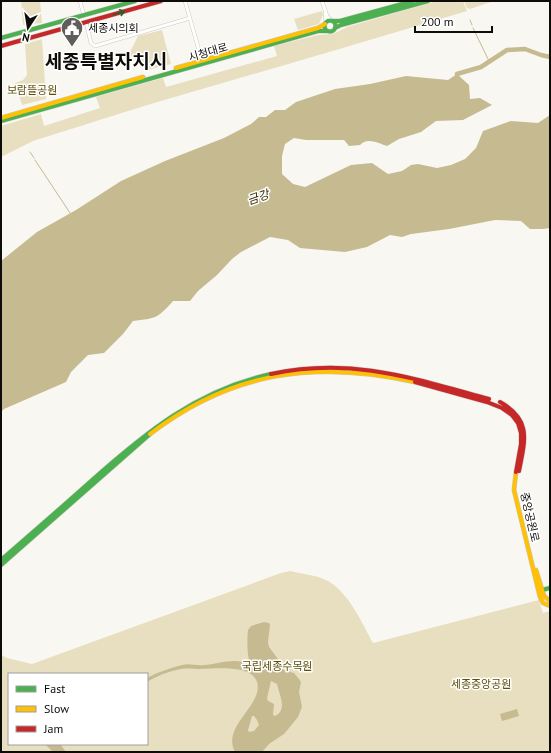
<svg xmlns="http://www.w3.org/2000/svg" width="551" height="753" viewBox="0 0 551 753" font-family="'PT Sans','Noto Sans KR',sans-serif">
<rect width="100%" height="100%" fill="#f8f7f2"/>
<path fill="#e8dfc1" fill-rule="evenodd" d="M21 1H40L42 23 23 25Z
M437 1H463L467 11 336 50 144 106 33 141 1 157V126L41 114 44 126 100 108 96 97 163 78 166 87 277 56 274 46 318 35 333 34 347 27Z
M464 1H494L470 9 467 8Z
M322 11 323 15 319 24 298 30 294 19Z
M162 30 171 64 148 70 129 54 138 36Z
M42 39 46 99 22 105 15 83 23 80 27 75 25 44Z
M290 571C302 574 317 575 328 581 349 593 362 623 373 643L539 600 543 613 550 611V752H1V655L7 658 32 664 281 573ZM9 674H147V744H9Z"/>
<path fill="#c6ba91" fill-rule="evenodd" d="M457 74 469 85 470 99 480 98 492 105 463 120 436 121 421 132 399 139 387 146C378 143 367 137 360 145L349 146 344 140H306L294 138 285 144 282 156V174L293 184 305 187 351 165 372 163 388 174 402 171 411 165 418 164 437 168 451 165 465 159 476 148 483 131 511 121 538 123 550 115V228L543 229H530L521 221 495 220 449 229 411 234 402 237 390 235 367 247 345 252 300 248 288 240 270 237 241 252 232 259 217 275 198 291 190 301H173C157 319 156 318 133 321L123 334 104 353 88 355 71 372 66 382 4 409 1 412V261L37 232 76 210 121 181 165 161 224 138 251 124 259 117H266L275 110H285L296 102 335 89 370 84 406 76 448 80Z
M264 622 269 623 270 625 268 642 269 647 278 659 282 668 285 671 294 673 299 679 301 682 299 692 302 707 298 717 289 728 284 734 269 744 262 752H235C221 726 264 705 257 682 251 664 214 669 200 669 194 669 187 668 181 669 169 671 157 676 147 682V678C158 672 170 668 182 665 189 663 196 666 204 665 218 664 235 657 249 664L250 662 249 661C247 650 247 640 248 630L251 626ZM271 681 277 684C279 694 288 710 275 716L273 715 274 704 268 701 267 698ZM254 716 257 720 259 725 254 731 249 732 248 730 252 716Z
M517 709 519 716 502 721 500 714Z
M45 744H60L66 752H53Z"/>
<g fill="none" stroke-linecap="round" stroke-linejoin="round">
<path stroke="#c6ba91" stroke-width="1" d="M470 20 472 25
M473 28 489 61
M30 152 34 158
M35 160 70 213"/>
<path stroke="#c6ba91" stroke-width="4.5" d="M457 74 481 67 507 50 525 49 541 55 550 57"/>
<g stroke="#cac9c6" stroke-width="4">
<path id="street" d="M80 1 83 12
M185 1 202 61
M322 1 327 16 331 20
M325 14 326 22
M86 22 91 43 95 46 190 18"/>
</g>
<g stroke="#cac9c6" stroke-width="5">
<path id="fast" d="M324.5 26a5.5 5.5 0 1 1 11 0a5.5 5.5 0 1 1-11 0Z
M333 21H340L413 1
M335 28 341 25 428 1
M1 38 135 1
M1 121 318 31H328
M1 560C31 534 61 508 90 482 145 433 197 390 271 374
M1 565 150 434
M542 590 550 588"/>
</g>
<g stroke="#cac9c6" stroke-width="5">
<path id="slow" d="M176 68 318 28 325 24
M1 118 143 77
M150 434C232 371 316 360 415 382
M516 472 514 490 540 597 543 603 550 606
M536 570 544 596 550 601"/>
</g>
<g stroke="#cac9c6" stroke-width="5">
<path id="jam" d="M1 46 161 1
M271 374C352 357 412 378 489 399
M415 382 487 402 502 408 512 415 518 423 521 433V444L516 472
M500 402C532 420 525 440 519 471"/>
</g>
<use href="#street" stroke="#fefefd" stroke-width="3"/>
<use href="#fast" stroke="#4caf50" stroke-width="4"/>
<use href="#slow" stroke="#ffc107" stroke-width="4"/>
<use href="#jam" stroke="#c62828" stroke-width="4"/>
</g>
<defs><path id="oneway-shaft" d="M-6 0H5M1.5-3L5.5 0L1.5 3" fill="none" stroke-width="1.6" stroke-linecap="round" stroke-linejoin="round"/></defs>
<use stroke="#2c5e2c" href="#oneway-shaft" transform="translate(119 13) rotate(-16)"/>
<defs>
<g id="civic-pin" transform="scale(1.15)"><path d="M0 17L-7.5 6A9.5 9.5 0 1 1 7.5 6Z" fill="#5f5e5b" stroke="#fff"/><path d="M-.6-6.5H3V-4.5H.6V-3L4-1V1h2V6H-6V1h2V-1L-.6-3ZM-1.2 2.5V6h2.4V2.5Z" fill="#fff"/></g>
</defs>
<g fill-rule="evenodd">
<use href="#civic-pin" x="72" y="28"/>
</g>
<g text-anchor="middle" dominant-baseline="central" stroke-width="3" stroke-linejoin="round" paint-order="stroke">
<g font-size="11" fill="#0d0c09" stroke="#fff" text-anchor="start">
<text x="88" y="28">세종시의회</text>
</g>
<g font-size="11" fill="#0d0c09" stroke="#fff">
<text transform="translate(208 52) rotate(-16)">시청대로</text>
<text transform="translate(530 517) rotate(77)">중앙공원로</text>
</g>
<g font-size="11" fill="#5f4e05" stroke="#fff">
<text x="32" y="90">보람뜰공원</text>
<text x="277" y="666">국립세종수목원</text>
<text x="481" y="684">세종중앙공원</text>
</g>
<g font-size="12" font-style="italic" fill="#382d00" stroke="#fff">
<text transform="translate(258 197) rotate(-19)">금강</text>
</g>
<g font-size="19" font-weight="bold" fill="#0d0c09" stroke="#fff">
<text x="106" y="61">세종특별자치시</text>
</g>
</g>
<rect width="551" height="753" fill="none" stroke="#0d0c09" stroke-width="4"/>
<rect x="8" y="673" width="140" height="72" fill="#ffffff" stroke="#9e9e9d"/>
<rect x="16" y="686" width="20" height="6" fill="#4caf50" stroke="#9e9e9d"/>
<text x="44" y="693" font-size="12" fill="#0d0c09">Fast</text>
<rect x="16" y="706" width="20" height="6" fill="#ffc107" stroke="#9e9e9d"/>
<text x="44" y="713" font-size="12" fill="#0d0c09">Slow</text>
<rect x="16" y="726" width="20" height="6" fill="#c62828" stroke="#9e9e9d"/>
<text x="44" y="733" font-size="12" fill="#0d0c09">Jam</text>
<g transform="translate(28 28) rotate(192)" stroke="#ffffff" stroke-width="3" paint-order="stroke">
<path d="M0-3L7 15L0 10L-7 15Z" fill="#0d0c09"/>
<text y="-6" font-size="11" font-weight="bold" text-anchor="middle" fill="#0d0c09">N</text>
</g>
<path d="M415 26v6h77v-6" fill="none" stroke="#0d0c09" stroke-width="2"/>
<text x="421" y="26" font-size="12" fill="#0d0c09" stroke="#ffffff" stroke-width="3" paint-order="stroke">200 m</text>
</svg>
